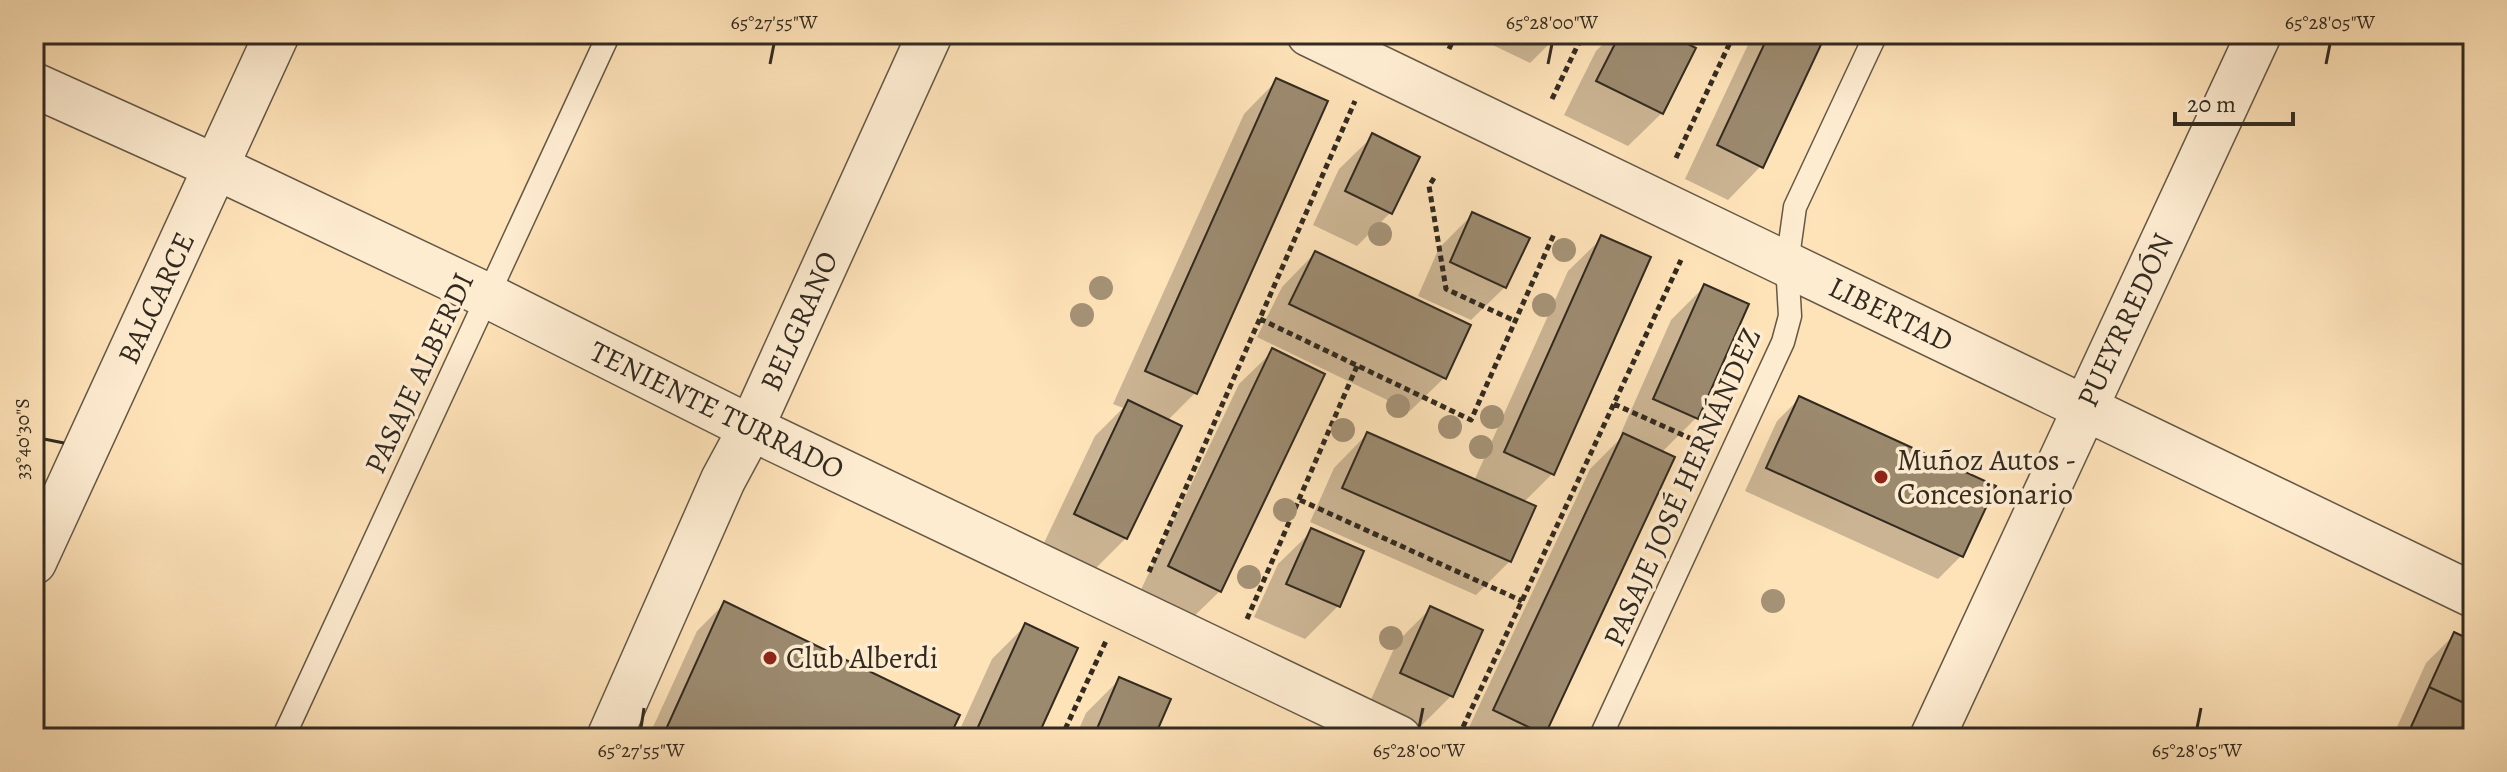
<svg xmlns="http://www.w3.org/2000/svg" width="2507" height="772" viewBox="0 0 2507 772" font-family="Alegreya,serif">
<rect width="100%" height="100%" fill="#fee2b8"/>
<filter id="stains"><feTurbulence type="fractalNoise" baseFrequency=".0025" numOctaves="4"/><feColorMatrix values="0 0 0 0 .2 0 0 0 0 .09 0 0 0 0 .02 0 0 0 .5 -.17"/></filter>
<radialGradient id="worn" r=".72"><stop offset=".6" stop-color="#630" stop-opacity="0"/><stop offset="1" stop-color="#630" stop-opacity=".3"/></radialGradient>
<path fill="#0003" d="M1480 34H1559L1530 63 1478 38Z
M1613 34H1663L1662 113 1628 146 1564 115 1596 51Z
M1753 34H1824L1761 166 1728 200 1685 179Z
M1277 80 1196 392 1167 421 1126 538 1092 572 1042 547 1095 436 1123 408 1113 404 1244 114Z
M1373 136 1391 212 1357 246 1313 225 1339 169Z
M1473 214 1505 287 1471 320 1418 296 1439 248Z
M1602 238 1552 474 1523 503 1510 561 1476 595 1310 522 1334 468 1367 434 1474 481 1568 271Z
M1315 253 1444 378 1410 411 1257 337 1282 287Z
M2473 260V279L2466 276Z
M1704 287 1696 418 1661 453 1543 733 1539 738H1464L1590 469 1625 434 1621 433 1671 320Z
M1273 351 1220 591 1186 624 1136 600 1239 384Z
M1800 398 1961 556 1938 579 1745 491 1777 421Z
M1312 531 1338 606 1305 639 1254 617 1278 564Z
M725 603 947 738H648L697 631Z
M1430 609 1452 695 1418 729 1368 706 1397 642Z
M1025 626 1035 738H956L992 659Z
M2454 635 2473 643V738H2392L2426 663Z
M1119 680 1152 738H1075L1086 713Z"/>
<path fill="#9c8a6f" stroke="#322a20" stroke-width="2" d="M1620 34H1668L1696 48 1663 114 1596 81Z
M1769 34H1826L1763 168 1717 145Z
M1276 78 1328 101 1197 394 1145 371Z
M1372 133 1420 157 1392 214 1345 191Z
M1472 212 1530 238 1506 288 1450 262Z
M1601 235 1651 257 1554 475 1504 452Z
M1315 251 1471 325 1446 379 1289 304Z
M1704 284 1749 304 1698 419 1653 399Z
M1272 348 1325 374 1221 592 1168 566Z
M1799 396 1996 486 1963 557 1766 468Z
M1128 400 1182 426 1127 539 1074 514Z
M1367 432 1536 506 1511 562 1342 488Z
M1623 433 1675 457 1545 735 1493 710Z
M1311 528 1364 551 1340 607 1286 584Z
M724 601 960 715 949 738H662Z
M1430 606 1483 630 1453 697 1400 673Z
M1025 623 1078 648 1037 738H973Z
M2454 632 2473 641V707L2429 687Z
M1119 677 1171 699 1154 738H1093Z
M2429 687 2473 707V738H2406Z"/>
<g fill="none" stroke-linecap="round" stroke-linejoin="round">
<g stroke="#655846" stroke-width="25">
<path id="service" d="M283 738 609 34
M1600 738 1783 342 1790 316 1787 264 1795 207 1876 34"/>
</g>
<g stroke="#655846" stroke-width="47">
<path id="minor" d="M1309 34 2473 595
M34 85 216 167 488 296 751 428 1399 738
M34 562 277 34
M609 738 723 480 751 428 930 34
M1932 738 2259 34"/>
</g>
<path stroke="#322a20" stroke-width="5" stroke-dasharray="6 4" stroke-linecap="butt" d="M1449 49 1456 34
M1552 99 1583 34
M1676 158 1734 34
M1434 178 1429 186 1446 289 1515 321
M1260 319 1471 420 1554 234
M1614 404 1703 444
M1300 500 1522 601
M1149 572 1355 101
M1247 619 1357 366
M1463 727 1681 260
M1061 738 1106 641"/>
<use href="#service" stroke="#feecd1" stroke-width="22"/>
<use href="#minor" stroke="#feecd1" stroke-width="44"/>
</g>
<g fill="#a59276">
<circle cx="1380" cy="234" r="12"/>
<circle cx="1564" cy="250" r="12"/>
<circle cx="1101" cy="288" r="12"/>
<circle cx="1544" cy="305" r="12"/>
<circle cx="1082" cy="315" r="12"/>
<circle cx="1398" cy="406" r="12"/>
<circle cx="1492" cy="417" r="12"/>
<circle cx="1450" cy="427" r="12"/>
<circle cx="1343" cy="430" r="12"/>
<circle cx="1481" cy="447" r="12"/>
<circle cx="1285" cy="510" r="12"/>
<circle cx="1249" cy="577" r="12"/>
<circle cx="1773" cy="601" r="12"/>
<circle cx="1391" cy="638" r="12"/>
</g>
<path fill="none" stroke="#322a20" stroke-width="3" d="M770 64 774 44M1548 64 1552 44M2326 64 2330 44M44 439 64 443M641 728 644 708M1419 728 1423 708M2197 728 2201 708"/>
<g fill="#8f2418" stroke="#feecd1" stroke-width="3">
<circle cx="1881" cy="477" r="8"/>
<circle cx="770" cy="658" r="8"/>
</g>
<g text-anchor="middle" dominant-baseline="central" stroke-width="7" stroke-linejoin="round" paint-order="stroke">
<g font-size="30" fill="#322a20" stroke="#feecd1">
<text transform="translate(156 298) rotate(-65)">BALCARCE</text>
<text transform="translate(1891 314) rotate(26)">LIBERTAD</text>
<text transform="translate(2125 320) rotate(-65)">PUEYRREDÓN</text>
<text transform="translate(799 321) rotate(-66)">BELGRANO</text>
<text transform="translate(419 373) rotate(-65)">PASAJE ALBERDI</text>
<text transform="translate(717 410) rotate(26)">TENIENTE TURRADO</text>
<text transform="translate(1682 487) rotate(-66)">PASAJE JOSÉ HERNÁNDEZ</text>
</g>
<g font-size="30" fill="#322a20" stroke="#feecd1" text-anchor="start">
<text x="1897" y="460">Muñoz Autos -<tspan x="1897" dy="34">Concesionario</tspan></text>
<text x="786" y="658">Club Alberdi</text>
</g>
</g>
<rect width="2507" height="772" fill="none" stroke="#fee2b8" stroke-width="88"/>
<path d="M2175 112v12h118v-12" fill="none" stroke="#322a20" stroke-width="4"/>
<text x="2187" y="112" font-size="24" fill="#322a20" stroke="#feecd1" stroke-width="6" paint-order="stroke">20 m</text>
<rect x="44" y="44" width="2419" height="684" fill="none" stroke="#322a20" stroke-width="3"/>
<g font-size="20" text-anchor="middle" fill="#322a20">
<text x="774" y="29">65°27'55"W</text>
<text x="1552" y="29">65°28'00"W</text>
<text x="2330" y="29">65°28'05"W</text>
<text transform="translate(22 439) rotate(-90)" y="7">33°40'30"S</text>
<text x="641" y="757">65°27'55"W</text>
<text x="1419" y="757">65°28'00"W</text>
<text x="2197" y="757">65°28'05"W</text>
</g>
<rect width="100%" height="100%" filter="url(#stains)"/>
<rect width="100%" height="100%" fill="url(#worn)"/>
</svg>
